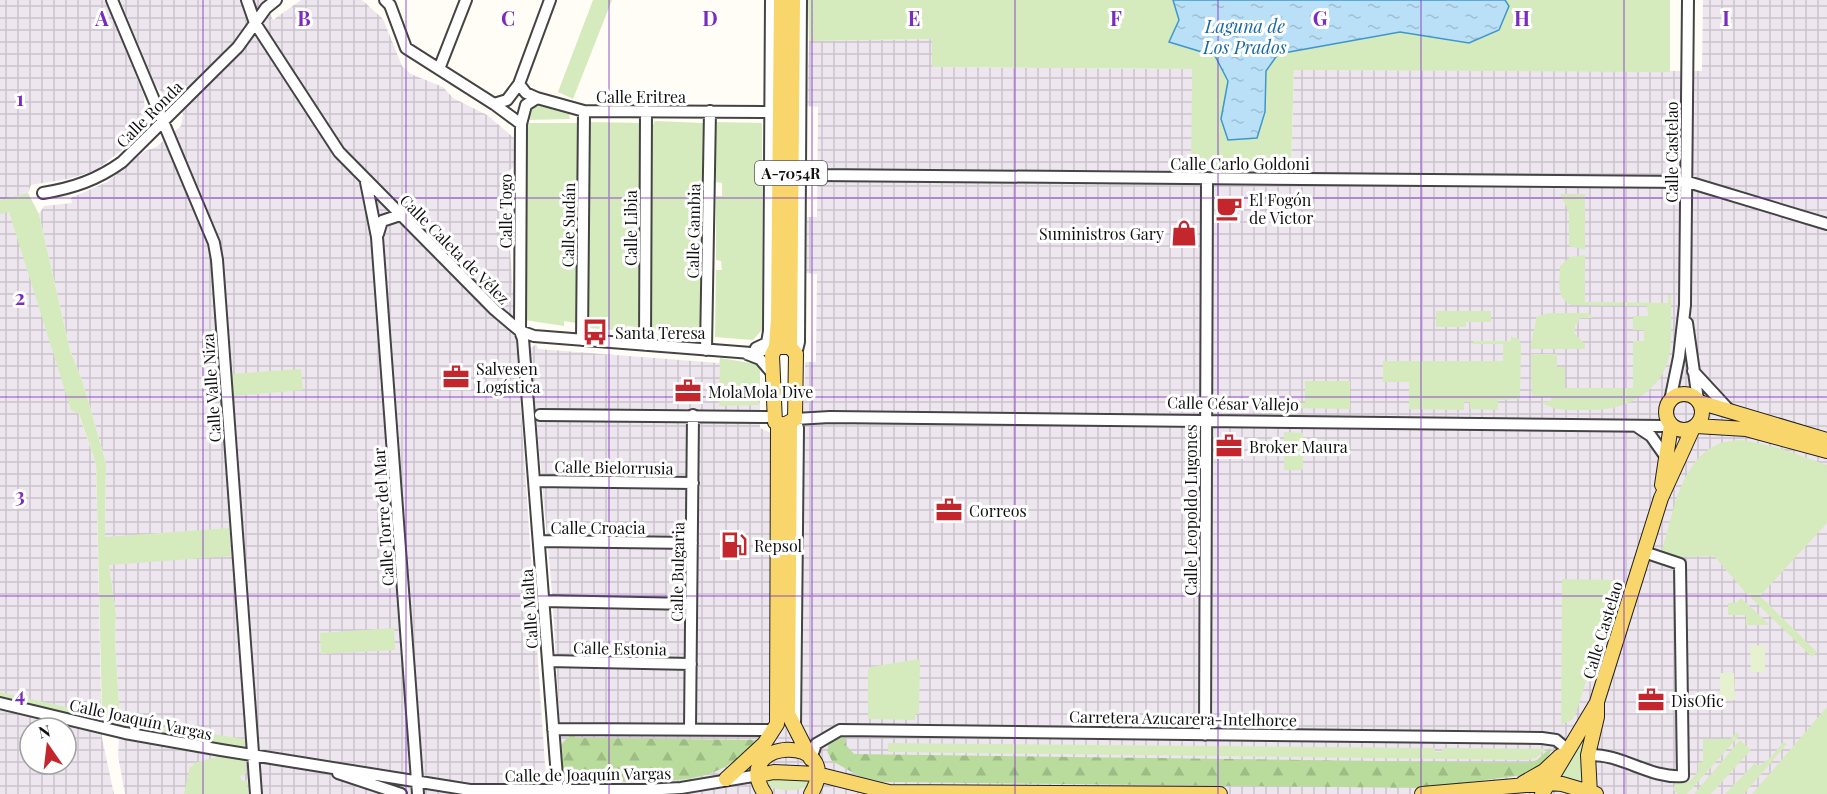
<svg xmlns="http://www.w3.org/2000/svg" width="1827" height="794" viewBox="0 0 1827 794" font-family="'Playfair Display',serif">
<defs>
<pattern id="industrial-grid" width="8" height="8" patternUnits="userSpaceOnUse" patternTransform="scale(1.5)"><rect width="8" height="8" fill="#eee6ef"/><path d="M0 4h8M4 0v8" fill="none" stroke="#cbc4cc"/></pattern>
<pattern id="forest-firs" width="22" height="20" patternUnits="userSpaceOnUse" patternTransform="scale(1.5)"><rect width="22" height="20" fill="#b9dc9c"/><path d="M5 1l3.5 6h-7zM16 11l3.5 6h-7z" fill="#9ebc85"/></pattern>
<pattern id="water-ripples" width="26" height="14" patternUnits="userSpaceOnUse" patternTransform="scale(1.5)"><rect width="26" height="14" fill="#b9e0f7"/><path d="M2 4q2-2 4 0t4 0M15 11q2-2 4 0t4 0" fill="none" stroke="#9ebfd3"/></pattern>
</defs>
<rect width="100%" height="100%" fill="#fffdf5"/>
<path fill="url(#industrial-grid)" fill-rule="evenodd" d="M0 0H105L144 96 145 121 122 150 96 170 68 179 31 185 28 193 9 212 96 464 102 738 114 794H0ZM30 728H66V764H30Z
M120 0H264L273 20 301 0H362L383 19 402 66 411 74 443 87 453 98 487 115 514 138V166L505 175 547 794H125L118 756 120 720 115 637 116 614 105 537 106 463 83 383 70 350 39 214 44 206 72 203 71 198 107 182 145 151 156 147 181 126 183 114 156 86Z
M1703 0H1827V794H564L552 592 530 349 536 344 538 349 719 363 720 358 756 364 760 370V428L769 432H803L805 362H816V357L817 274 806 273 807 217H817L818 107 807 106 809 41 932 39V67L1192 69V167H1291L1294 70 1702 71Z"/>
<path fill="#d5ebbd" d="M593 0H612L573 99 558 92Z
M808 0H1173L1179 20 1169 42 1215 56 1228 81 1221 119 1265 112 1266 71 1278 54 1400 32 1469 43 1509 6 1505 0H1670V72L1294 70 1291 167H1191L1192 69 932 67V39L809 41Z
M540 105 569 114 570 119 526 120 530 110Z
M655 121 703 123 700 336 697 332H691V336L650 333 652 127Z
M589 122 640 123 638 332 635 331V327L627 326V331L588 328Z
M715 122 762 123V330L753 340 715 337 716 270H722L721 261 716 260V196H722V183L716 182Z
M526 123H578L576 323 564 321V326L525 320Z
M28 193 39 214 70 350 83 383 106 463 105 537 229 528 231 556 109 565 116 614 115 638 120 720 245 739V750L94 721V718L82 715 83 710 102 714 96 464 79 414 71 410 9 212 0 214V200Z
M1560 194H1585V250L1569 246V212Z
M1585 255V302L1668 303V295H1671C1671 313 1672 333 1670 351 1665 391 1626 411 1589 410 1572 410 1556 412 1541 402L1551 401V397L1532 398 1531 354H1557V367H1565V388H1633V341H1644V330H1633V316H1648L1647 306 1571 305C1555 297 1560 282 1560 266L1570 257Z
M1436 311H1491V322H1466V327H1436Z
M1549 313H1589L1593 318H1579L1578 324H1575V334L1585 344V349H1531C1531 339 1537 322 1536 317Z
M1511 336 1519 339 1521 344 1520 399 1498 400V410L1470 409V402H1464V410L1409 409V382H1383V361H1503V344H1473V341H1511Z
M720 358 756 364 760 370 759 405 719 406Z
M301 369 303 390 232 396 231 374Z
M1305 381H1350V409L1293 408V403H1305Z
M1284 432 1303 433V470H1284Z
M1743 440 1779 448 1827 465V523L1760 596 1817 652 1812 657 1745 592 1714 556 1670 557 1661 554C1675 508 1682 439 1743 440Z
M1562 579 1618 580 1576 713 1572 720 1561 725Z
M1741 598 1770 625H1746V615H1728V603H1736Z
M394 628 395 650 321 654 320 633Z
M920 659 919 714H915V720L868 719V670L870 667Z
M0 692 75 709 73 715 0 698Z
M1827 707V794H1752Z
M1588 722 1585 783 1558 777Z
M1737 732 1740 735 1687 794H1678L1673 790 1676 782H1689L1698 772V763L1703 762V739H1730Z
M1740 740 1751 750 1711 794H1694Z
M1783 742 1787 744 1744 794H1725L1755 763 1759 766 1772 756Z
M888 743 1435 748V752H1442V748L1546 749 1536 758 1528 760 888 752Z
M224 755 246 759V774L240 776 242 781 247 780 248 794H184L190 766 192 767 194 763Z
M789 778 814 780C801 794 776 794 762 780Z"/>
<path fill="url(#forest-firs)" d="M575 735V738L759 740C745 753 732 765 714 772 681 786 608 781 570 781L562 772 560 746 567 738Z
M840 737H845L846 745 854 754 1528 763 1537 760 1550 748 1551 751 1544 763 1523 775 1425 788 884 782 861 777 832 761 827 751 830 740Z"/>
<path fill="#e6f2cf" d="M1765 645V672H1751L1750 646Z
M1720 673H1734L1735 700H1720Z"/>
<path fill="url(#water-ripples)" stroke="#3f96cf" stroke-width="1.5" d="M1173 0H1505L1509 6 1499 30 1469 43 1400 32 1278 54 1266 71 1265 112 1257 138 1228 140 1221 119 1228 81 1215 56 1169 42 1179 20Z"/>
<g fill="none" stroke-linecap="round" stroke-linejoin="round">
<g stroke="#444" stroke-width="14">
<path id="minor" d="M112 0 214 243 217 260 256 794
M247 0 255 23 339 152 495 310 520 331 534 336 751 353 776 347
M385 0 390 5 406 48 494 104 507 100 519 84 550 0
M439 69 466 0
M519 84 526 93 537 98 584 111 770 112
M537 98 526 105 521 124 520 331 523 339 558 790
M494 104 521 124
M799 162 806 174 815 175 1688 182 1827 224
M366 182 377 237 418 794
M43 193C73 188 97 180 122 162L238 47 266 8 276 0
M378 234 382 221 400 215
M1687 323 1698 400
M582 340 584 111
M645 345 646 111
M756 348 767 343 769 331 771 0
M706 350 710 111
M747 354 760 359 772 373
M796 354 799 342 801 0
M1693 371 1729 410
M1670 401 1679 357 1685 305 1688 0
M540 415 773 417
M1636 426 1651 436 1665 456
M534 481 693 483
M539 541 692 543
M543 601 691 604
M548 661 691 664
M0 703 125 733 221 750 470 790H644L681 788 759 775
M795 728 798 428 795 419 830 417 1664 426 1670 424
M553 729 773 730
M690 729 693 415
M1205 735 1207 178
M1588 755C1621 753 1650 779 1683 776L1680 564 1644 552
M811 759 816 744 840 730 1542 738 1556 740 1567 749
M338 773 401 794"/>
</g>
<g stroke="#222" stroke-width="16">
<path id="major" d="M776 347H790L796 354 795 419 784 425 775 422 772 355 776 347 778 319 781 0
M790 347 793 0
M1666 412a18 18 0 1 1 36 0a18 18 0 1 1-36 0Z
M1699 402 1827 440
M790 424 788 714 811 759
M1696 426 1746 429 1827 451
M1662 485 1671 425
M759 775 774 772 817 774 889 792 1220 794
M726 779 764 744 777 724 778 424
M1523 783 1544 771 1560 756
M765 794C727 738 847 732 811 794
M1422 794 1549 783 1562 784 1596 794
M1542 794 1596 704
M1590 794 1588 755 1597 717V702L1661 498 1693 428"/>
</g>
<use href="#minor" stroke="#fff" stroke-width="10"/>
<use href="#major" stroke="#f9d66b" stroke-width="14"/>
</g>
<path fill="none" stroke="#7b2cbf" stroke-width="1.5" stroke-opacity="0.55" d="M203 0V794M406 0V794M609 0V794M812 0V794M1015 0V794M1218 0V794M1421 0V794M1624 0V794M0 198H1827M0 397H1827M0 596H1827"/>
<defs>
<g id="cafe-bare" transform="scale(2.07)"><path d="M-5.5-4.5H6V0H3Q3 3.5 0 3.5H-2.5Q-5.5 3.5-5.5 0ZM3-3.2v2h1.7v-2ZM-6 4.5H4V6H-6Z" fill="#c4262e" stroke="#fff" stroke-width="2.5" paint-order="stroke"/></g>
<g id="shop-bare" transform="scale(2.07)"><path d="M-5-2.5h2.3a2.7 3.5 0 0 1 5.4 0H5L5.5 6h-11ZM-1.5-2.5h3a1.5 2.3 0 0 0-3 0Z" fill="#c4262e" stroke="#fff" stroke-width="2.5" paint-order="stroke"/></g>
<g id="bus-bare" transform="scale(2.07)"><path d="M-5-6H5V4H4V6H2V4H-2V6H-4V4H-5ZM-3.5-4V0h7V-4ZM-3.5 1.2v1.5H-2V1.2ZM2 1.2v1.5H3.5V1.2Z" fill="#c4262e" stroke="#fff" stroke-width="2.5" paint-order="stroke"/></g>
<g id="office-bare" transform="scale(2.07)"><path d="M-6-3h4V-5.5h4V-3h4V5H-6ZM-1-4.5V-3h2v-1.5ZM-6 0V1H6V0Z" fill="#c4262e" stroke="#fff" stroke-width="2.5" paint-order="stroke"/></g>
<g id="fuel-bare" transform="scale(2.07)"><path d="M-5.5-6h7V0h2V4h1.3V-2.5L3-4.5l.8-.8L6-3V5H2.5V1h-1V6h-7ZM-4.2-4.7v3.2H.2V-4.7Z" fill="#c4262e" stroke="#fff" stroke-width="2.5" paint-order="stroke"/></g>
</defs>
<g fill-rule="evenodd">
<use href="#cafe-bare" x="1229" y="208"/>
<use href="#shop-bare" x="1184" y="233"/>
<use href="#bus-bare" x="595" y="332"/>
<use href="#office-bare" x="456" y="377"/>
<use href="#office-bare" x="688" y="391"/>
<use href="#office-bare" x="1229" y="446"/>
<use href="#office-bare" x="949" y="510"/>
<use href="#fuel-bare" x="734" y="545"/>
<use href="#office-bare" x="1651" y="700"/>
</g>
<g text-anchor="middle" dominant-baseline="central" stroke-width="6" stroke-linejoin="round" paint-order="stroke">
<rect fill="#fff" stroke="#585858" stroke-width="1.5" x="755" y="161" width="72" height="24" rx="4.5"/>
<g font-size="15" font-weight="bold" fill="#111">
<text x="791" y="173">A-7054R</text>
</g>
<g font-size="16" fill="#111" stroke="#fff">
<text x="641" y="96">Calle Eritrea</text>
<text transform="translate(149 114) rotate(-45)">Calle Ronda</text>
<text transform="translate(1671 152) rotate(-90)">Calle Castelao</text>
<text x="1240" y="163">Calle Carlo Goldoni</text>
<text transform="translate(505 211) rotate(-90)">Calle Togo</text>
<text transform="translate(568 225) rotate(-89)">Calle Sudán</text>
<text transform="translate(630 228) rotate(-90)">Calle Libia</text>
<text transform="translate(693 231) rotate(-89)">Calle Gambia</text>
<text transform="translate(455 249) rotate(45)">Calle Caleta de Vélez</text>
<text transform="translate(211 388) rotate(-94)">Calle Valle Niza</text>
<text transform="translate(1233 403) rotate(1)">Calle César Vallejo</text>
<text transform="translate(614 467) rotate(1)">Calle Bielorrusia</text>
<text transform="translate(1190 510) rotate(-90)">Calle Leopoldo Lugones</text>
<text transform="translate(383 517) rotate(-94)">Calle Torre del Mar</text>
<text x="598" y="527">Calle Croacia</text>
<text transform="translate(677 572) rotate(-89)">Calle Bulgaria</text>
<text transform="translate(529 609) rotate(-94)">Calle Malta</text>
<text transform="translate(1602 630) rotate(-73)">Calle Castelao</text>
<text transform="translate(620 648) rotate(1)">Calle Estonia</text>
<text transform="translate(1183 718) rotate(1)">Carretera Azucarera-Intelhorce</text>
<text transform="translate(141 719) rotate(12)">Calle Joaquín Vargas</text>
<text transform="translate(588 774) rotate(-1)">Calle de Joaquín Vargas</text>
</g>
<g font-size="16" fill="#111" stroke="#fff" text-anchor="start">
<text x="1249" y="199">El Fogón<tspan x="1249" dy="18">de Victor</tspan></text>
<text x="1164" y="233" text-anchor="end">Suministros Gary</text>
<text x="615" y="332">Santa Teresa</text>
<text x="476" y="368">Salvesen<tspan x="476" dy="18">Logística</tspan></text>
<text x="708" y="391">MolaMola Dive</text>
<text x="1249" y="446">Broker Maura</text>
<text x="969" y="510">Correos</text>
<text x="754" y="545">Repsol</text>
<text x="1671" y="700">DisOfic</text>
</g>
<g font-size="18" font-style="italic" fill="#1768a6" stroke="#fff">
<text x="1245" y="26">Laguna de<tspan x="1245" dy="21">Los Prados</tspan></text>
</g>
</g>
<g font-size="20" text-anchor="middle" font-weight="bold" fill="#7b2cbf" stroke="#fff" stroke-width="6" stroke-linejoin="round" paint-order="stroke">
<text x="102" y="26">A</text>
<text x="304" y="26">B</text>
<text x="508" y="26">C</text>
<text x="710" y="26">D</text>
<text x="914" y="26">E</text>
<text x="1116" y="26">F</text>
<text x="1320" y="26">G</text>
<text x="1522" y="26">H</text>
<text x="1726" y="26">I</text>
<text x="20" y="106">1</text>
<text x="20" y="305">2</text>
<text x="20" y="503">3</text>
<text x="20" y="702">4</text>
</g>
<g transform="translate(48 746) rotate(346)"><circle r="28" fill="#ffffff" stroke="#a0a0a0" stroke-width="1.5"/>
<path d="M0-4.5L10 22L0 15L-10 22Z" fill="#c4262e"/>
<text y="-9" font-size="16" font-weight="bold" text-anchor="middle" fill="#111111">N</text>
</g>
</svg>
